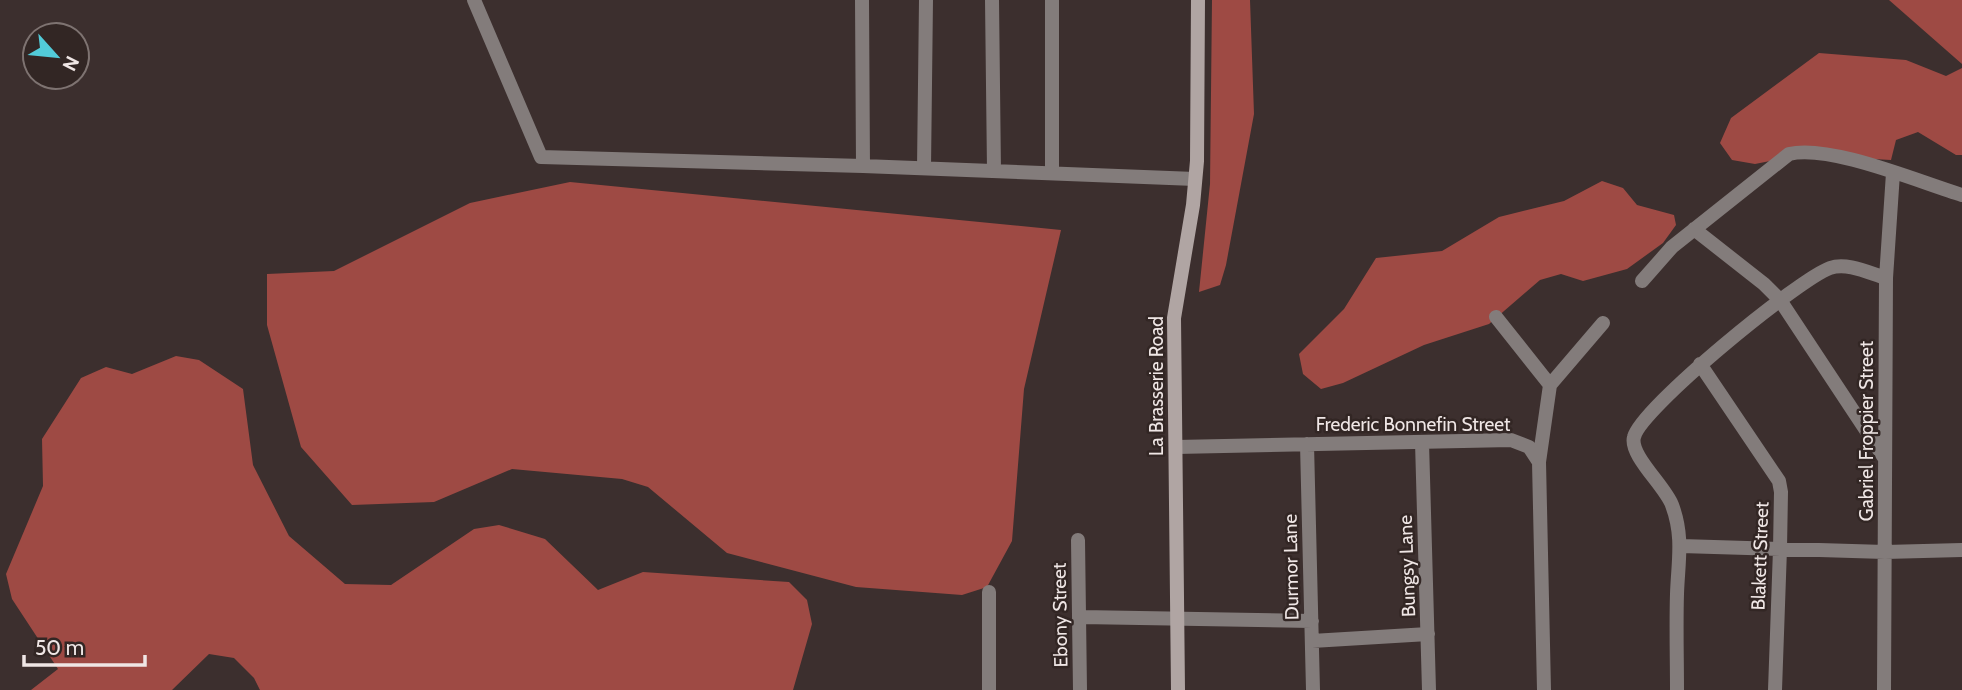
<svg xmlns="http://www.w3.org/2000/svg" width="1962" height="690" viewBox="0 0 1962 690" font-family="Cabin,sans-serif">
<rect width="100%" height="100%" fill="#3c2f2e"/>
<path fill="#9e4a44" d="M1212 0H1250L1254 114 1226 265 1220 285 1199 292 1210 184Z
M1889 0H1962V64Z
M1819 53 1906 60 1946 76 1962 68V155H1956L1918 132 1896 140 1891 160 1801 155 1755 164 1732 160 1720 143 1731 118Z
M1602 181 1623 188 1637 205 1674 215 1676 225 1663 243 1627 269 1583 281 1561 274 1540 280 1489 324 1424 345 1343 383 1321 389 1303 374 1299 354 1344 309 1376 258 1442 251 1499 217 1564 201Z
M570 182 1061 230 1024 389 1012 541 987 587 962 595 856 587 727 553 648 487 622 479 512 469 434 502 352 505 301 447 267 325V274L334 271 470 203Z
M176 356 199 360 243 389 253 465 289 536 345 584 391 585 474 529 499 525 545 539 598 590 643 572 789 582 807 600 812 624 793 690H260L254 678 234 658 209 654 172 690H31L58 669 12 599 6 574 43 486 42 439 81 378 106 367 132 374Z"/>
<g fill="none" stroke-linecap="round" stroke-linejoin="round">
<path stroke="#837c7b" stroke-width="14" d="M474 0 541 157 863 166
M862 0 863 166 1195 179
M992 0 994 171
M1052 0V173
M924 168 926 0
M1694 229 1764 284 1780 300 1885 459
M1642 281 1672 247 1789 154C1830 144 1919 182 1962 195
M1496 317 1550 385 1539 462
M1700 364 1779 481 1781 492 1780 549 1775 690
M1550 385 1603 323
M1422 442 1429 690
M1307 444 1313 690
M1176 447 1511 440 1529 447 1539 462 1544 690
M1078 540 1080 690
M1681 546 1885 552 1962 550
M989 592V690
M1081 617 1312 621
M1312 641 1428 634
M1677 690C1677 658 1676 626 1677 594 1678 562 1684 537 1672 505 1665 486 1629 455 1634 437 1641 408 1799 279 1830 268 1847 262 1869 273 1886 278
M1884 690 1886 278 1893 173"/>
<path stroke="#b0a5a3" stroke-width="14" d="M1178 690 1174 318 1193 205 1197 161 1198 0"/>
</g>
<g text-anchor="middle" dominant-baseline="central" stroke-width="5" stroke-linejoin="round" paint-order="stroke">
<g font-size="19" fill="#efe6e5" stroke="#322624">
<text transform="translate(1156 386) rotate(-90)">La Brasserie Road</text>
<text x="1413" y="424">Frederic Bonnefin Street</text>
<text transform="translate(1866 431) rotate(-90)">Gabriel Froppier Street</text>
<text transform="translate(1760 556) rotate(-88)">Blakett Street</text>
<text transform="translate(1407 566) rotate(-92)">Bungsy Lane</text>
<text transform="translate(1291 567) rotate(-91)">Durmor Lane</text>
<text transform="translate(1060 615) rotate(-91)">Ebony Street</text>
</g>
</g>
<g transform="translate(56 56) rotate(117)"><circle r="33" fill="#322624" stroke="#7e7371" stroke-width="2"/>
<path d="M0-5L12 26L0 18L-12 26Z" fill="#52cbd9"/>
<text y="-10" font-size="19" font-weight="bold" text-anchor="middle" fill="#efe6e5">N</text>
</g>
<path d="M24 655v10h121v-10" fill="none" stroke="#efe6e5" stroke-width="3.5"/>
<text x="35" y="655" font-size="21" fill="#efe6e5" stroke="#322624" stroke-width="5" paint-order="stroke">50 m</text>
</svg>
